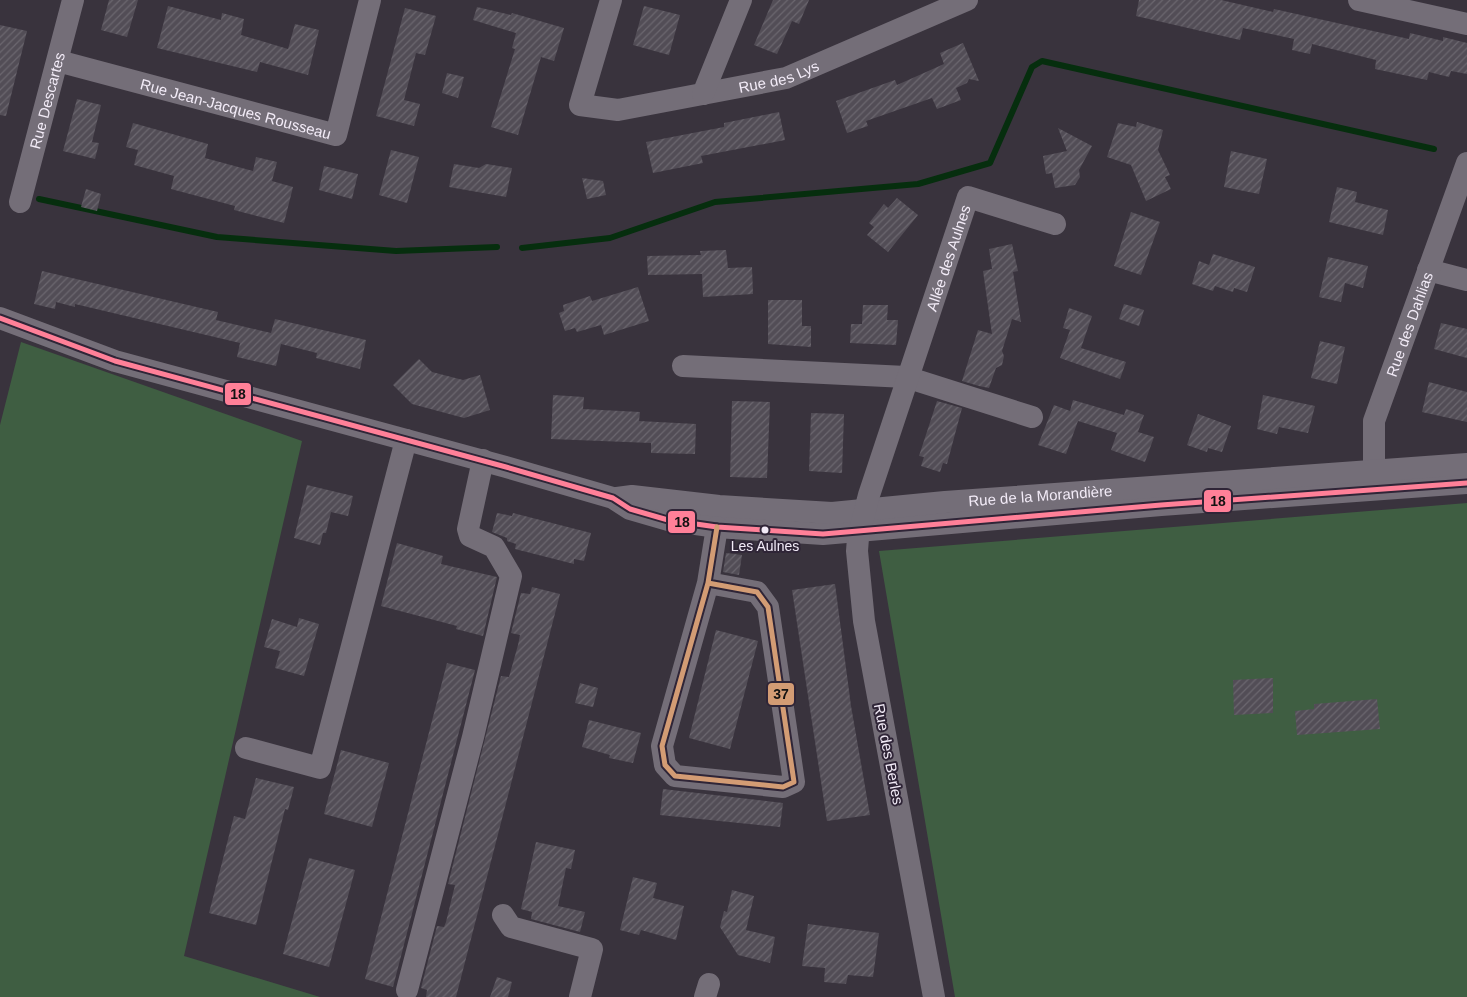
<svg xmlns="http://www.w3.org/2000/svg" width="1467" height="997" viewBox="0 0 1467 997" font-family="Helvetica,sans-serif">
<defs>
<pattern id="building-hatch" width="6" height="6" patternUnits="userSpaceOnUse" patternTransform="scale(1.25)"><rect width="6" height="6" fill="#524d56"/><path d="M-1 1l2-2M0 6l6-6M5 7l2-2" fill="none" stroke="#6b676f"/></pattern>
</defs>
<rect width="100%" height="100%" fill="#39333d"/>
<path fill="#3f5e42" d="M21 342 302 441 184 956 320 997H0V425Z
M1467 503V997H955L879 551Z"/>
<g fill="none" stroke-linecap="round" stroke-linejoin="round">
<path stroke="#062e0e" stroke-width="6" d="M39 199 217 237 396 251 497 247
M522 248 610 238 715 202 918 184 990 163 1032 67 1042 61 1434 149"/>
</g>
<path fill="url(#building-hatch)" d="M109 0H138L127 37 101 30Z
M773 0H809L799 24 792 21 777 54 754 45Z
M1139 0H1221L1273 12 1274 9 1409 39 1410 33 1443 41V37L1467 43V74L1451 71 1449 77 1429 72 1427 80 1375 69 1376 60 1312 44 1310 54 1292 50 1294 39 1243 28 1240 40 1136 16Z
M168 6 221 20 222 13 244 19 241 35 288 49 295 24 319 30 308 75 260 62 257 72 157 48Z
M644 6 680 15 669 55 633 45Z
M477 7 511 15 512 13 564 28 554 61 541 57 518 135 491 127 515 49 512 48 516 33 473 20Z
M405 8 436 16 425 55 416 53 404 100 420 104 414 126 376 116Z
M0 25 27 31 6 116 0 115Z
M963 43 979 81 969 79 967 83 956 88 961 100 937 109 932 98 866 121 868 126 847 133 836 101 895 80 897 85 944 64 940 53Z
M447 73 464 77 458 98 442 93Z
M77 99 101 105 92 142 99 143 95 159 63 151Z
M779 112 785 140 701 156 703 163 653 173 646 142 724 127V123Z
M1137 122 1163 130 1158 150 1170 175 1165 177 1171 189 1146 201 1131 165 1107 157 1118 123 1136 127Z
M133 123 208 144 205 158 253 171 256 157 277 162 272 181 293 187 284 223 234 210 235 206 171 189 174 176 134 165 138 150 126 147Z
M1058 128 1092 146 1079 170 1080 177 1075 185 1055 188 1052 173 1046 174 1043 156 1067 151Z
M391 150 419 157 407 203 379 195Z
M1231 151 1267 159 1259 194 1224 187Z
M454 164 479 168 486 164 512 168 506 197 449 187Z
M324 166 358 174 352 199 319 190Z
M582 178 603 181 606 195 587 199Z
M1337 187 1357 192 1355 202 1388 210 1383 235 1329 222Z
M86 189 101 194 97 211 81 207Z
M897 198 918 215 888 252 867 235 874 227 869 223 884 204 888 208Z
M1131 212 1160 222 1141 275 1114 266Z
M1012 244 1018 271 1013 272 1021 322 1012 319 1002 351 1004 356 1002 365 996 368 989 388 979 386 962 381 978 330 992 334 983 271 992 269 989 249Z
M726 250 728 268 752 267 753 294 703 297 702 274 648 275 647 256 701 255 700 251Z
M1213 254 1255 267 1247 292 1234 288 1233 292 1215 286 1213 291 1192 284 1199 261 1209 265Z
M1328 257 1368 266 1363 288 1345 283 1341 302 1319 297Z
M42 271 218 312 216 320 271 333 275 319 366 340 360 369 316 358 317 353 281 344 276 366 237 357 240 343 75 304V307L56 302 55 309 34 304Z
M638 287 649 321 604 335 601 325 577 332 575 328 565 331 559 313 564 311 563 305 590 296 592 301Z
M768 300H802V326H811V347L768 344Z
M1124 304 1144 310 1139 326 1119 319Z
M863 305H888L887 320H898L896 345 850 343 851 324H862Z
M1069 308 1092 316 1081 348 1126 362 1120 379 1060 358 1070 330 1063 328Z
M1441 323 1467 329V358L1434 349Z
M1320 341 1345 347 1337 384 1311 378Z
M419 359 432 372 463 380 480 375 490 410 464 418 412 404 393 385Z
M1429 382 1467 392V422L1422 412Z
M553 395 584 397 583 409 640 412 639 421 696 424 695 454 651 453V443L551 439Z
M1263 395 1315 406 1308 433 1279 427 1277 434 1257 429Z
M1073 400 1124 415 1126 409 1144 415 1138 432 1154 437 1145 462 1111 450 1117 433 1078 421 1066 454 1038 445 1054 405 1070 411Z
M732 401 770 402 767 478 730 477Z
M937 401 962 408 947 464 943 463 940 472 921 466 924 457 919 456Z
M811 413 844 414 842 473 809 471Z
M1198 414 1231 426 1222 452 1208 448 1207 452 1187 445Z
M307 485 353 496 348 516 331 512 326 533H323L320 545 294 538Z
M497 513 512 516 513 513 591 533 584 561 574 559V564L515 549 516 544 507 541V538L492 532Z
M397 543 443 556 441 564 497 577 483 636 456 629 457 626 381 606Z
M726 553 742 555 739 575 723 572Z
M835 584 851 706 870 815 827 821 792 590Z
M532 587 560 594 456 997H426L427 990 421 988 437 926 444 927 446 922 455 885 448 884 501 676 509 677 518 645 520 635 511 633 521 593 530 594Z
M299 618 319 624 304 676 275 668 280 651 264 647 272 619 297 627Z
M716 630 758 641 730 749 689 738Z
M447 663 475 670 393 987 365 979Z
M1273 678V713L1234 715 1233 680Z
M580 683 598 688 593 707 575 703Z
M1377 699 1380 729 1297 735 1295 711 1314 709V704Z
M589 720 641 733 633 763 609 758 610 755 582 747Z
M341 750 389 763 372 827 324 814Z
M256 778 294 787 288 810 285 809 256 925 209 913 234 816 245 819Z
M663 789 783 803 780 827 660 815Z
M536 842 575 850 571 869 566 868 558 906 585 912 580 932 531 919 532 912 521 909Z
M309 858 355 870 329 967 283 954Z
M633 877 657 883 653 898 684 906 676 940 641 930 639 935 620 930Z
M732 890 754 896 746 930 775 937 770 963 738 955 720 927 724 911 727 912Z
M808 924 879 933 873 977 848 975 846 984 824 982 825 968 802 966Z
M497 977 512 982 508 997H490Z"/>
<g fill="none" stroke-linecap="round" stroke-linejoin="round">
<g stroke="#746e78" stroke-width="22">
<path id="s1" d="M611 0 580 105 618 110 786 78 967 0"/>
<path d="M1359 0 1467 24"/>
<path id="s2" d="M58 61 336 135 370 0"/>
<path d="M703 94 741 0"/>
<path id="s3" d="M20 202 73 0"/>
<path d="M1428 270 1467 280"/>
<path d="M0 318 115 361 506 467 613 498 630 509 668 520 717 527 823 534 1161 505 1467 483"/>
<path d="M683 366 906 377 1032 417"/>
<path id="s4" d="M1374 486V421L1467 163"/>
<path id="s5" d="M617 498 632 496 719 506 832 513 945 502 1467 464"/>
<path d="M708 583 757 592 768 607 794 782 783 787 675 776 665 765 662 746 708 583 717 527"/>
<path d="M246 748 320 768 406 440"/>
<path d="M503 915 511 927 592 949 580 997"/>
<path d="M407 990 473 737 511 576 494 547 470 536 468 529 483 460"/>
<path d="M705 997 709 984"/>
<path id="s6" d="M934 997 864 621 857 551 858 538 869 495 968 197 1055 224"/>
</g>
<g stroke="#2f2537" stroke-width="9">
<path id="bus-1" d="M0 318 115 361 506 467 613 498 630 509 668 520 717 527 823 534 1161 505 1467 483"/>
</g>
<g stroke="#2f2537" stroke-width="9">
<path id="bus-2" d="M708 583 757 592 768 607 794 782 783 787 675 776 665 765 662 746 708 583 717 527"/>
</g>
<use href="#bus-1" stroke="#ff8098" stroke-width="5"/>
<use href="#bus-2" stroke="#d39c74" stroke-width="5"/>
</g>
<circle fill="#f2ebf7" stroke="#2f2537" stroke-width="2" cx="765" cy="530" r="4.5"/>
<g text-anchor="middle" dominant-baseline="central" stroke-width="4" stroke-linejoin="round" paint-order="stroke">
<g font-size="14" fill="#f2ebf7" stroke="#2f2537">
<text x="765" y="546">Les Aulnes</text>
</g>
<g font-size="15" fill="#f2ebf7" stroke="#2f2537">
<text stroke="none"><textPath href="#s1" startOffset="312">Rue des Lys</textPath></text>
<text stroke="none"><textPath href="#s3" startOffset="105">Rue Descartes</textPath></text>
<text stroke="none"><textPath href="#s2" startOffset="184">Rue Jean-Jacques Rousseau</textPath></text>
<text stroke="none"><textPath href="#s6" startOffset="760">Allée des Aulnes</textPath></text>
<text stroke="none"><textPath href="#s4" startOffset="168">Rue des Dahlias</textPath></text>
<text stroke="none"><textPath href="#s5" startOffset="425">Rue de la Morandière</textPath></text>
<text transform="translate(889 754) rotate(79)">Rue des Berles</text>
</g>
</g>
<g stroke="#2f2537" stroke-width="2">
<rect x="224" y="382" width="28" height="24" rx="5" fill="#ff8098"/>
<rect x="1203" y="489" width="29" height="24" rx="5" fill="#ff8098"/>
<rect x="667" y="510" width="29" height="24" rx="5" fill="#ff8098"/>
<rect x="767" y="682" width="28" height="24" rx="5" fill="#d39c74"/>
</g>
<g font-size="14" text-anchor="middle" font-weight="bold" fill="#111">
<text x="238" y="399">18</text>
<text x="1218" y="506">18</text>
<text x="682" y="527">18</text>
<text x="781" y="699">37</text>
</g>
</svg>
